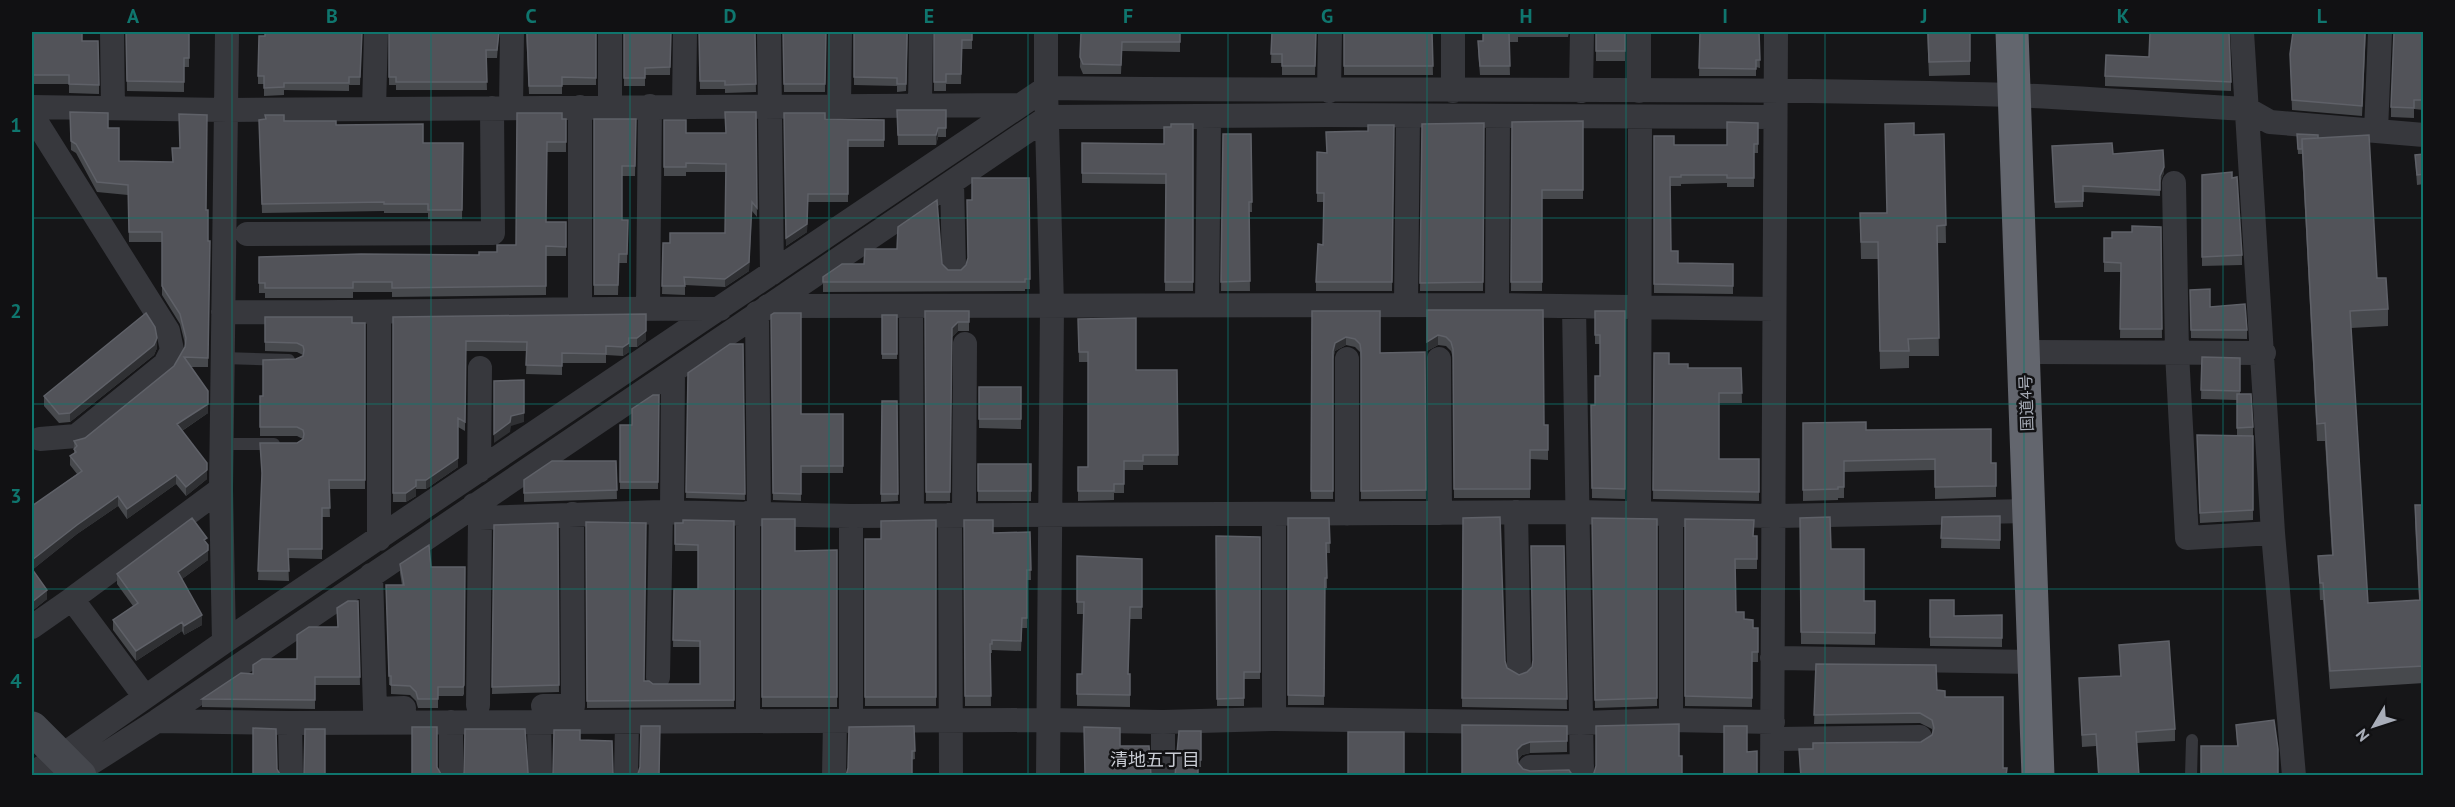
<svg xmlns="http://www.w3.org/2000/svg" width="2455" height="807" viewBox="0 0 2455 807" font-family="'PT Sans','Noto Sans JP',sans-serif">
<rect width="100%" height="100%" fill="#161618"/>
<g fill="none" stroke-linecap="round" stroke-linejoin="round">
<path stroke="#37383d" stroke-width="12" d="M223 358 289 360
M222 444H274
M2191 776 2192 740"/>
<path stroke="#37383d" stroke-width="24" d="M112 32 113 108
M769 32 772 273
M2242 32 2273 533 2294 776
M1329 91 1330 32
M1453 91V32
M1581 91 1582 32
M1639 91V32
M920 104 921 32
M839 105 840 32
M684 106 685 32
M32 107 227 110 1020 105
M610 107V32
M511 108 512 32
M374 109 376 32
M32 115 168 331 172 350 165 364 76 436 40 439
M2376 131 2380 32
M952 183 954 267
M2174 183 2177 353 2187 538 2273 533
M247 234 493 233 492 108
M1207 305 1209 117
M1406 305 1408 116
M1497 305 1498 116
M768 306 1497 305 1774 309
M911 307 912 515
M1574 307 1582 776
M580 308V107
M648 308 650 106
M223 312C389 314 554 307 720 309
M379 312V539
M757 313 759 514
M2024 352 2264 353
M1347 359V514
M1439 359 1440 513
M479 471 480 368
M474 505 480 518 661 512 851 516 1577 512 1772 516 2029 511
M672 512 673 373
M1516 512 1519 670
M748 513V721
M1639 514 1640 117
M950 515 951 776
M964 515 965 344
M1274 515V719
M851 516V720
M371 575 375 709 404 708
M72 599 145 697
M32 627 72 599 221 489
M224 642 221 489 227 32
M1772 658 2034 662
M658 677 661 512
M478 705 480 518
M543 706H573L572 514
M1671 720V515
M157 721 290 723 1048 720 1163 722 1274 719 1581 723 1671 720 1773 722
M451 722V776
M539 722 540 776
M290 723 291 776
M1773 739 1920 737
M1530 767 1582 766
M77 772 157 721 1048 117 1327 115 1775 117
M32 773 61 756 224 642 1046 88V32
M626 776 627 722
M834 776 835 721
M1048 776 1052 306 1046 88C1368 92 1690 86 2012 95 2090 98 2169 105 2247 109L2270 122 2424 135
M1163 776V722
M1772 776 1776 32"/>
<path stroke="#45474d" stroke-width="33" d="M32 728 80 776"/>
<path stroke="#63666e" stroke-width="33" d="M2012 32 2038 776"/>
</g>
<path fill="#47494d" d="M32 32 82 41 99 85V94L69 93V84H32Z
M126 32H189V67H184V92L127 91Z
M362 32 360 85H349V91L284 90V95L264 96V84H258V76L265 36Z
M389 32H499L497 58H486L487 90H396V85H389Z
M526 32H596V85H562V94H529Z
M624 32H671L670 75H645V86H624Z
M699 32H755L756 92 725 93V89H700Z
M783 32H826L825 92H784Z
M854 32H908L906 91 897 92V86L854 85Z
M934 32H972V49H962L961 84H946V91H934Z
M1081 32H1180V52L1122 51 1121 74H1083L1080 67Z
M1272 32H1316L1315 75H1282V63H1271Z
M1344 32H1432L1433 75H1344Z
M1483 32H1569L1568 37H1518V42H1509L1510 75H1480L1478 51 1483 41Z
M1596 32H1625V61H1596Z
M1700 32H1759L1760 68 1756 67V76H1699Z
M1927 32H1970V75L1929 76Z
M2366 32 2362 116 2292 110 2290 54Z
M2424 32V110L2414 109V118L2391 117V107Z
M2149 57 2231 82V91L2105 86V76Z
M897 110H946V137H938L936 145H898Z
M70 112 108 128 119 161 206 210 208 241H210L208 367H191L208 391V413L182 431 207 463V479L186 496 176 484 127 519 118 506 77 534 32 570 47 599 32 611V506L77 474 70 465V456L74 453V441L85 438 174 366 185 347V344L180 324 162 295V242H129L128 195 97 192 76 153 71 150Z
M756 112 757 217 752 211 749 271 725 287 685 285V295L662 294 663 243H670L725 233 726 172H686V176H664V120L686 133H726Z
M517 113 566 119V152H547L546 222H566V256H546V295L392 297V292H353V298H265V293H259V257L479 255 497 252 516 245Z
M784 113 825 119 884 120V147H848V202H808L807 232 786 246Z
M266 119 336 125 423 143H463L462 219H428V213H384V211L262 213 259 120Z
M594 119H636L635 176H622V220H628L627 263H619L618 295H594Z
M1583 121V199H1542V291H1511L1512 122Z
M1484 123 1483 291H1420L1422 124Z
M1758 123V153H1754V187H1727V183L1681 184V186H1670L1671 251 1678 263 1733 264V294L1654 293V136L1674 145H1727Z
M1193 124V291H1165L1166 184 1082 183V143L1164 144 1171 127Z
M1394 125 1392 291H1316V282L1323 245 1324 202H1317V152L1327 153 1368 131Z
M1223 134H1251L1252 212H1249L1250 291H1221Z
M1944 134 1946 243H1937L1939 356H1909V368L1880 369 1878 259H1861L1860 213H1886L1914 135Z
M2297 134 2318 138 2377 278 2388 309V326L2351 328 2368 603 2419 600 2415 523V505H2424V683L2330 689 2323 600H2320L2318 556 2332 555 2325 441H2317L2302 154H2298Z
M2052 146 2113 154 2164 173 2160 182V196L2083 192V207L2055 208Z
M2424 154V184L2417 185 2415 155Z
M1029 178 1030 289H1025V291L823 292V277L942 264 948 270H961L966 265 968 258 972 200Z
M2161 227 2162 338H2120L2121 272H2104V238H2112L2132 232Z
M2242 255V265L2202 266V257Z
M2190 290 2210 307 2247 330V339L2191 338Z
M1427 310 1544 425H1548V460L1530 459V498H1454L1453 358 1451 351 1446 346 1438 345 1427 351Z
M925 311H969V331H958L952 337 950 501H926Z
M1312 311 1380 353 1425 352 1426 499H1361V359L1360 352 1355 347 1346 345 1335 351 1333 359V499H1311Z
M1595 311H1625V499L1592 498 1591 405H1595L1600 376V344H1595Z
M646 314V340L637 347H629V352L623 356 606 355V363H562V375L526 374 527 351H466L465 431 458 427V467L426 489H416V496L406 502H393V317Z
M771 315 801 414H843V473H801V501L773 500Z
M882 315H897V359H882Z
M265 317 365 323V489H329L330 517H322V559L288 558 289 581 258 580 262 479 260 443H297L303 439 297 436H260V396H263L296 359 303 355 297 352 265 351Z
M1078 319 1136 370H1177L1178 465H1143V470H1124V493H1114V500L1078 501V467H1088V362H1079Z
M743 344 745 500 686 498 688 373Z
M157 348 154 355 70 422 59 423 44 406V396Z
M1654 353 1669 364 1688 368H1741L1742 403H1719V459H1759V501L1653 499Z
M2202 357 2240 358V394L2253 427V520L2200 523 2197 445 2237 436V400L2201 399Z
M979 387H1021V429L979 428Z
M659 395 658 489H620V425H632Z
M882 401H897L898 501 881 502Z
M1803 423 1866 430 1991 463H1996V497L1935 499V470L1844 472V498H1838V500L1803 501Z
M616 461 617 499 524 502V480Z
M978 464H1031V501H978Z
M2000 516V549L1941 548 1942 517Z
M1288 518H1329L1330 553H1327V588H1325L1324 705H1288Z
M1463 518 1507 668 1519 675 1527 672 1532 667 1564 546 1567 709 1462 707Z
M1592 518 1657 519V706L1595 708Z
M1800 518 1831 549 1864 601H1875V645L1801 644Z
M762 519 795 551 837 550V707H762Z
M1685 519 1754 536H1757V569H1735L1736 612 1753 628H1758V662H1752V707L1685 706Z
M936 520V706H865V539H881Z
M964 520 993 533 1030 532 1031 580H1027V628H1022L1021 651 992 650V653H990L991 706H965Z
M734 521V707L587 708 586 522 644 681 653 684H700V647H673L674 589H698V551H675V523Z
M558 523 559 692 492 694 494 525Z
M1216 536 1260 537V679H1244V706H1217Z
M207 544 208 560 182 579 202 625 184 635 182 631 136 661 113 630V620L133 606 117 584V574Z
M1077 556 1142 559V619H1130L1128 674H1130V707L1077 706V674H1082L1084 614H1077Z
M400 564 431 567H465L464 694 463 696H438V708H418L416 701 410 695 391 694V685H389L386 585H402L400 573Z
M1930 600 1954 616 2002 615V647L1930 646Z
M358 601 360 685H315V709L202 707V699L253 674 297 659 338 627Z
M2119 645 2175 729V741L2137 743 2139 776H2098L2096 746 2082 747 2079 678 2120 676Z
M1816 664 1937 690 1945 697 2003 768 2007 776H1800L1799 749 1921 742 1932 735 1933 733 1932 729 1920 723 1814 724Z
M1462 725 1567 726V752L1530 753 1522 755 1518 760V763L1523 769 1530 771 1462 776Z
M2236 725 2278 776 2237 746Z
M914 726 915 759 846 776Z
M1201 731V767H1198L1175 776Z"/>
<path fill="#2f3033" d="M938 128V137L936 145V135Z
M2164 167V173L2160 183V176Z
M808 194 807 232 786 246V238Z
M752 202 749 271 725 287V279Z
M958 322V331L952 337 950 501 952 328Z
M646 331V340L637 347V338Z
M1438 335V345L1427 351V342Z
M1346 337V345L1335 351 1333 359V351L1335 343Z
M157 338V348L154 355 70 422V413Z
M629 343V352L623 356V347Z
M208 404V413L177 434V424Z
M524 413V422L511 426 510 432 494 443V434L511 416Z
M458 458V467L426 489V480Z
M207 470V479L186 496V487Z
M176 475V484L127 519V509Z
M416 486V496L406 502V493Z
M118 496V506L77 534 32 570V560L77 525Z
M208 550V560L178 582V572Z
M47 590V599L32 611V602Z
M202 615V625L184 635V626Z
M182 622V631L136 661V651Z
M1530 742V753L1522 755 1517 761V750L1522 745Z"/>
<path fill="#525359" stroke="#5f6168" stroke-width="1.5" d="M32 32H82V41H98L99 85 69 84V75H32Z
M126 32H189V58H184V82L127 81Z
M265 32H362L360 77H349V83H284V87L264 88V76H258L259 36H265Z
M389 32H499L497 50H486L487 82H396V77H389Z
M527 32H596V78L562 77V86H529Z
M624 32H671L670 67 645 68V78H624Z
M699 32H755L756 84 725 85V81H700Z
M783 32H826L825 84H784Z
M854 32H907L906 84H897V78L854 77Z
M934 32H972V40H962L961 74H946V82H934Z
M1081 32H1180V42H1122L1121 65 1083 64 1080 57Z
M1272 32H1316L1315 66H1282V54H1271Z
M1344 32H1432L1433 66H1344Z
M1483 32H1518V33H1509L1510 66H1480L1478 41H1483Z
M1596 32H1625V51H1596Z
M1700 32H1759L1760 60H1756V69L1699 68Z
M1928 32H1970V61L1929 62Z
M2150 32H2229L2231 82 2105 76 2106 55 2149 57Z
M2293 32H2365L2362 106 2292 100 2290 54Z
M2394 32H2424V100H2414V108L2391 107Z
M897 110H946V128H938L936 135H898Z
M70 112 108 113V128H119V161L173 162 172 148H180L179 114 207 115 206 210H208V241H210L208 358 184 357 208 391V404L177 424 207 463V470L186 487 176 475 127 509 118 496 77 525 32 560V506L82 471 70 456 76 452 74 449 77 446 74 441 85 438 174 366 185 347 186 338 180 314 162 286V232H129L128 185 97 182 76 144 71 141Z
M725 112H756L757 208 752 202 749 262 725 279 684 277 685 286H662L663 243H670V233H725L726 164 686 163V167H664V120H686V133H726Z
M517 113H562V119H566V142H547L546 222H566V247L546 246V286L392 288V282H353V288H265V283H259V257L361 254 479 255V252H497V245H516Z
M784 113H825V119L884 120V140H848V194H808L807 224 786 238Z
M265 115H284V121H336V125L423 124V143H463L462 210H428V204H384V202L262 204 259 120 266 119Z
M594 119H636L635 166H622V220H628L627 254H619L618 285H594Z
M1583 121V190H1542V282H1511L1512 122Z
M1727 122 1758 123V144H1754V178H1727V175H1681V177H1670L1671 251H1678V263L1733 264V286L1654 284V136H1674V145H1727Z
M1484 123 1483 282 1420 283 1422 124Z
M1914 123V135L1944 134 1946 225 1937 226 1939 338 1908 339 1909 351H1880L1878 242H1861L1860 213H1887L1885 124Z
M1171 124H1193V282H1165L1166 174 1082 173V143L1164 144V127H1171Z
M1368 125H1394L1392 282H1316L1318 244 1323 245 1324 193H1317V152L1327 153 1326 132 1368 131Z
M1223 134H1251L1252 202H1249L1250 281 1221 282Z
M2297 134 2318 135V138L2302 139V149H2298Z
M2369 135 2377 278H2386L2388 309 2350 311 2368 603 2420 600 2415 505H2424V666L2330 671 2323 583H2320L2318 556 2333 555 2325 423 2317 424 2302 139Z
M2112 143 2113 154 2163 150 2164 167 2160 176V190L2083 186V201L2055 202 2052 146Z
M2424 154V174L2417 175 2415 155Z
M2232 172V178L2237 177 2242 255 2202 257V175Z
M972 178H1029L1030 279H1025V282H823V277L842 264H864L865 249H897L898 227 937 200 942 264 948 270H961L966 265 968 258 967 200H972Z
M2132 226 2161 227 2162 329H2120L2121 263 2104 262V238H2112V232H2132Z
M2210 289V307L2245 304 2247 330H2191L2190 290Z
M1427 310H1543L1544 425H1548V450H1530V489H1454L1453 349 1451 342 1446 337 1438 335 1427 342Z
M925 311H969V322H958L952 328 950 492H926Z
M1312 311H1380V353L1425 352 1426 490 1361 491V351L1360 344 1355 339 1346 337 1335 343 1333 351V491H1311Z
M1595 311H1625V489L1592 488 1591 405H1595V376H1600V335H1595Z
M146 313 155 327 157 338 154 345 70 413 59 414 44 396Z
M774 313H801V414H843V466H801V494L773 493 771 315Z
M646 314V331L637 338H629V343L623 347 606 346V354L562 353V366L526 365 527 342 466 341 465 422 458 418V458L426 480H416V486L406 493H393V317Z
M882 315H897V354H882Z
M265 317H352V323H365V480H329L330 508H322V549H288L289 571H258L262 473 260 443H297L303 439 304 434 303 430 297 427H260V396H263V360L296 359 303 356 304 350 303 346 297 343 265 342Z
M1136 318V370H1177L1178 455H1143V461H1124V484H1114V491H1078V467H1088V352H1079L1078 319Z
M730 344H743L745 494 686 492 688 373Z
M1654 353H1669V364H1688V368H1741L1742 393H1719V459H1759V492L1653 490Z
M2202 357 2240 358V391L2201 390Z
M524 380V413L511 416 510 422 494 434V381Z
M979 387H1021V419H979Z
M2237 394H2251L2253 427 2237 428Z
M653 395H659L658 482H620V425H632V409Z
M882 401H897L898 494H881Z
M1866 422V430L1991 429V463H1996V486L1935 487V459L1844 461V487H1838V489L1803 490V423Z
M2197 435 2253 436V510L2200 513Z
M552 461H616L617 490 524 493V480Z
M978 464H1031V491H978Z
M2000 516V540L1941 538 1942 517Z
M1500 517 1505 661 1507 668 1519 675 1527 672 1532 667 1533 660 1531 546H1564L1567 699 1462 698 1463 518Z
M1830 517 1831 549H1864V601H1875V633L1801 632 1800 518Z
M192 518 207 538 204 540 208 545V550L178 572 202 615 184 626 182 622 136 651 113 620 138 603 117 574Z
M1288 518H1329L1330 543H1326L1327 578H1325L1324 696 1288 695Z
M1592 518 1657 519V698L1595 700Z
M762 519H795V551L837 550V697H762Z
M1685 519 1754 520 1753 536H1757V559H1735L1736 612H1744V619L1753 620V628H1758V652H1752V698L1685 696Z
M683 520 734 521V700L587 701 586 522 646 523 644 681H649L653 684H700V641L673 640 674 589H698V545L675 544V523H683Z
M936 520V697H865V539H881V521Z
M964 520H993V533L1030 532 1031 570H1027V618H1022L1021 641 992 640V644H990L991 696H965Z
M558 523 559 685 492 687 494 525Z
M1216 536 1260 537V672H1244V698L1217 699Z
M429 545 431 567H465L464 685 463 687H438V699H418L416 692 410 686 391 685V676H389L386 585H404L400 564Z
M1077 556 1142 559V607H1130L1128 674H1130V695L1077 694V674H1082L1084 602H1077Z
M32 569 47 590 32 602Z
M1930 600H1954V616L2002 615V638L1930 637Z
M348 601H358L360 677H315V700L202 699 241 673 253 674V665L262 659H297V635L309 627H338L337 608Z
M2169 641 2175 729 2136 732 2139 776H2099L2096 734 2082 735 2079 678 2121 676 2119 645Z
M1816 664 1936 665 1937 690 1945 691V697H2003V768H2007L2006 776H1801L1799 749H1813V743L1921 742 1932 735 1934 728 1932 720 1920 713 1814 715Z
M2274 720 2278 749V776H2201V746H2238L2236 725Z
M1679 724V756H1682V776H1590L1594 773 1596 766V726Z
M1462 725 1567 726V741L1530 742 1522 745 1517 750 1518 763 1523 769 1530 771 1569 770 1573 776H1462Z
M641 726H660L659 776H635L638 774 640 767Z
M914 726 915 751H912V776H846L848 768 849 727Z
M1724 726H1747V752L1757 751V776H1724Z
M412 727H437V767L442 776H412Z
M1084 727 1120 728V746H1149L1151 776H1081V774H1085Z
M253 728 276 729 277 769 281 776H253Z
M305 729H325V776H302L304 774Z
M465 729H525L528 773 530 776H461L464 773Z
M554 730H580V740L612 741 613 773 616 776H550L553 773Z
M1179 731H1201V760H1198V776H1175Z
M1348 732H1404V776H1348Z"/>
<path fill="none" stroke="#0f766e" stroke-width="1.5" stroke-opacity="0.55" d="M232 32V776M431 32V776M630 32V776M829 32V776M1028 32V776M1228 32V776M1427 32V776M1626 32V776M1825 32V776M2024 32V776M2223 32V776M32 218H2424M32 404H2424M32 589H2424"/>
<g text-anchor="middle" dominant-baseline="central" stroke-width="5" stroke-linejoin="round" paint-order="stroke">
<g font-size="16" fill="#a8adb8" stroke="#111113">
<text transform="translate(2026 403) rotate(-92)">国道4号</text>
</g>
<g font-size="18" fill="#c9ccd4" stroke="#111113">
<text x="1155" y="759">清地五丁目</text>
</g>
</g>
<rect width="2455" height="807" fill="none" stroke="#111113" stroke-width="66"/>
<g transform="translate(2374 726) rotate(231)" stroke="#111113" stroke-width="4.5" paint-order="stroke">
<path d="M0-4.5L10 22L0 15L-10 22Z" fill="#a8adb8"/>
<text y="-9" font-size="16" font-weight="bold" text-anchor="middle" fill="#a8adb8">N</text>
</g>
<rect x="33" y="33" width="2389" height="741" fill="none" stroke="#0f766e" stroke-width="2"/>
<g font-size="20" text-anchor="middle" font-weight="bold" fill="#0f766e">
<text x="133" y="23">A</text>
<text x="332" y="23">B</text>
<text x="531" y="23">C</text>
<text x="730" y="23">D</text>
<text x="929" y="23">E</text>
<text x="1128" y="23">F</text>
<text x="1327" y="23">G</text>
<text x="1526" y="23">H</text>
<text x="1725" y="23">I</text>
<text x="1924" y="23">J</text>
<text x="2123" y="23">K</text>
<text x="2322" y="23">L</text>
<text x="16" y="132">1</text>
<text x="16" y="318">2</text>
<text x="16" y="503">3</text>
<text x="16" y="688">4</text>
</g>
</svg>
